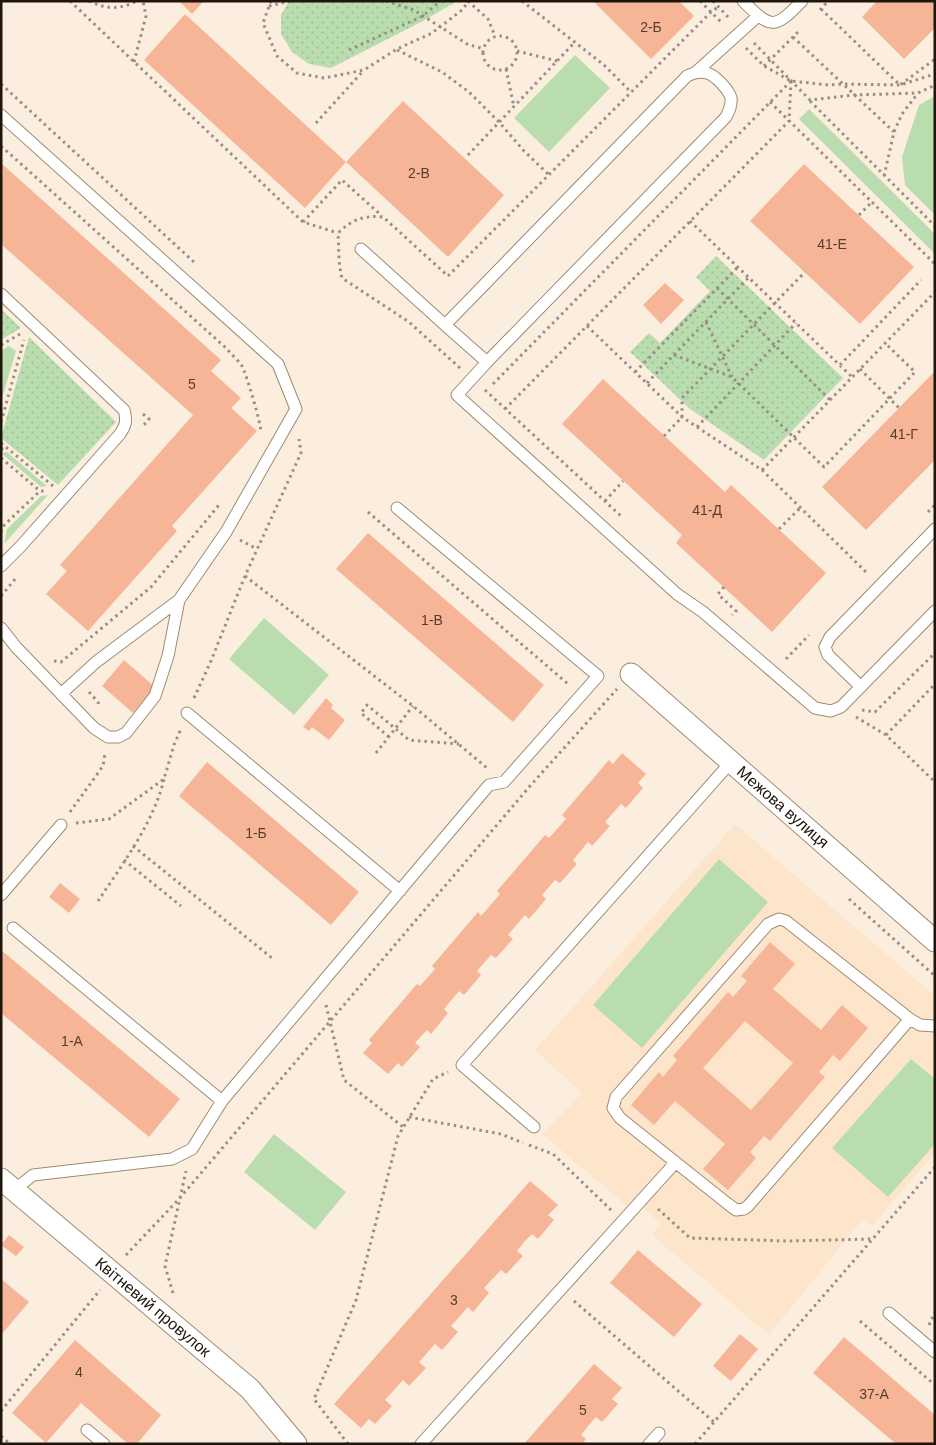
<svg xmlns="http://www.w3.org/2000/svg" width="936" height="1445" viewBox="0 0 936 1445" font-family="Arial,sans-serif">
<defs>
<pattern id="park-dots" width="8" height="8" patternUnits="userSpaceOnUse" patternTransform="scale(1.25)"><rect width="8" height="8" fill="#baddb0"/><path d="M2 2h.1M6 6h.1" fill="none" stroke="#9fbd96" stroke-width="1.8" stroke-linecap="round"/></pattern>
</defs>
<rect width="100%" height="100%" fill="#fceede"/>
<path fill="#fce5cb" d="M735 824 935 996V1153L872 1226 863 1219 769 1335 652 1235 661 1224 643 1208 632 1210 542 1134 582 1093 535 1050Z"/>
<path fill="#baddb0" d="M575 55 610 88 549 152 514 118Z
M935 96V215L905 185 902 157 919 105Z
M809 109 935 234V254L799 119Z
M9 346 16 351 1 402V351Z
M7 452 47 486 41 487 1 453Z
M48 495 4 544 7 529 41 496Z
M264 618 329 675 294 715 229 659Z
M719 859 768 902 642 1048 593 1005Z
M911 1059 935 1079V1144L888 1197 832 1148Z
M274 1134 346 1192 315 1230 244 1172Z"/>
<path fill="url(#park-dots)" d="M289 1H454V3L423 21 331 68 309 64 292 52 281 34V15Z
M716 256 843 378 764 460 690 409 630 352 649 333 660 343 710 291 696 277Z
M1 309 21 328 1 340Z
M29 337 116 422 58 485 1 438Z"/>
<path fill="#f6b596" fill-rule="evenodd" d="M179 1H204L192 14Z
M593 1H679L694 16 651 59Z
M877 1H935V28L904 59 862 17Z
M185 14 346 162 305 208 144 60Z
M403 101 504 195 448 257 346 162Z
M1 163 221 360 211 371 241 398 231 408 257 431 172 526 177 531 88 631 46 594 67 571 60 565 193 415 1 244Z
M804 164 914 267 860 324 750 221Z
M665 283 684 300 661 324 643 305Z
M935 371V460L866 530 822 487Z
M603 379 725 492 731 485 826 573 772 632 676 543 682 535 562 424Z
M368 533 544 685 513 722 336 569Z
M124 660 155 687 133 713 102 686Z
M326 698 333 705 331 708 345 720 329 740 312 727 309 731 303 727Z
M622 753 646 774 638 783 643 788 626 808 621 804 605 822 610 826 592 846 588 842 573 860 577 864 560 883 555 880 542 895 546 899 529 919 525 915 508 935 513 939 496 958 491 955 477 971 481 975 464 995 459 991 444 1009 448 1013 431 1034 427 1030 415 1043 420 1047 402 1067 398 1063 388 1074 363 1053 372 1043 369 1040 417 984 420 986 435 969 432 966 478 912 481 916 500 894 497 891 545 835 549 838 566 819 562 815 609 760 613 764Z
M207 762 359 892 331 925 179 796Z
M60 883 80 899 69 913 49 897Z
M770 942 795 964 773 989 821 1030 842 1005 868 1028 840 1061 833 1055 819 1072 825 1077 770 1141 764 1136 750 1152 756 1158 728 1190 703 1169 725 1144 675 1101 654 1125 631 1105 659 1072 663 1077 677 1060 673 1056 728 992 733 997 747 981 741 976ZM745 1021 793 1063 751 1110 703 1068Z
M1 950 180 1099 149 1137 1 1013Z
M530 1181 558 1205 548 1215 554 1220 538 1239 532 1234 525 1241 517 1251 523 1256 506 1274 501 1270 484 1288 489 1293 473 1312 468 1307 451 1326 458 1332 442 1350 435 1344 419 1362 426 1368 409 1386 403 1380 385 1400 392 1406 375 1424 369 1419 361 1428 334 1404Z
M9 1235 24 1247 16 1256 1 1245Z
M638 1250 702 1304 674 1337 610 1283Z
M1 1279 29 1302 1 1335Z
M740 1334 758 1349 731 1381 713 1366Z
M844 1337 935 1415V1444H896L813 1373Z
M75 1340 161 1415 137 1444H128L81 1403 46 1443 12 1413Z
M594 1364 622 1388 612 1399 618 1404 602 1422 596 1417 589 1425 581 1435 586 1439 582 1444H524Z"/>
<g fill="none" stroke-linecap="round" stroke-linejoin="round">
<g stroke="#9f8a71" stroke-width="13">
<path id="lane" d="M743 1C771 29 774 30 802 1
M696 72 758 16
M1 115 278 364 296 409 226 532 179 600 96 662 61 694
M361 249 445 325
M1 294 124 410C127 420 126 425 120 434L21 546 1 566
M487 362 445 325 687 76C693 73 700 71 707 73 715 75 729 90 731 98 732 105 729 111 726 117L487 362 457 395 677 594 703 612 815 708 831 711 841 707 935 611
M1 628 16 647 94 728 108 737H118L126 733 155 696 168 656 179 600
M861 687 828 655 825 647 830 637 935 529
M187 713 400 891
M1 895 61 825
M13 928 222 1101
M910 1019 748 1206 744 1209 736 1210 728 1204 620 1118 613 1108 616 1097 768 924 779 919 786 921 910 1019 920 1025 935 1026
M534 1127 462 1065 731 762
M14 1190 33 1175 172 1159 192 1149 222 1101 489 785 504 782 598 676 397 508
M889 1313 935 1352
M87 1430 104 1444
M421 1444 675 1163
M649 1444 659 1433"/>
</g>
<g stroke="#9f8a71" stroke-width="23">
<path id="street" d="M631 674 935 941
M1 1179 250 1389 296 1444"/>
</g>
<path stroke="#998e81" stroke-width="3" stroke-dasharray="2.5 4" stroke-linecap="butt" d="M70 1 303 222 338 233
M89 1C105 9 121 10 136 1
M271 1 263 23 277 56 297 73 324 78 364 70 397 49 432 33 462 10 469 1
M386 1 414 10 467 44 484 49
M468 1 488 19 495 36
M522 1 604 65 631 92
M700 1 723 24
M713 1 730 19
M269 6 291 1
M821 9 900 85 935 59
M820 10 828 1
M483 53a17 17 0 1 1 34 0a17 17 0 1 1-34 0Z
M793 37 894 132
M754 43 810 100 854 95 918 93 935 85
M746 48 764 66 791 81 829 85 843 84 900 85 935 74
M349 50 423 16 440 1
M397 50 442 72 469 92 499 122 524 151 549 175
M517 51 557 61
M134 62 146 16 143 1
M764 66 798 32
M506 69 514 107
M1 84 195 263
M810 101 935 226
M770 102 935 264
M316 123 364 70
M1 146 226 348C231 354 238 360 242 366 247 376 261 423 261 433
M468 155 575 42
M884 176 894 132 902 114 918 93
M859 215 872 202
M690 221 852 377
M303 222 342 180 382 216
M717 288 830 400
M706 322 732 377
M587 326 682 417 762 470 867 573
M1 345 20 334
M674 355 732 377 824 467 915 372 885 343
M840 365 921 280
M460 368 409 322 342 278C338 263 339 248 338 233 351 220 364 215 383 217L448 276 711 12 718 7
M860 369 899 408
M635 372 738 267
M647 383 749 277
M493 384 791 81
M485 390 622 517
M505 409 789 121 791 82
M143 414 149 419 143 426
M1 422 24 340
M697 427 796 323
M664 436 682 417V398L805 272
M1 443 53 486
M1 449 7 447
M1 458 40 491
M762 470 935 292
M605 501 623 481
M368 512 568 684
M928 512 935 505
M779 529 800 508
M1 532 2 527 40 491H46
M240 540 257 549
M245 576 413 706 487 768
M724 587 718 594 736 611 732 615
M1 596 16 578
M786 659 809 635
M54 661 61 662 151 587 219 505
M89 692 98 702 99 707
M194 698 211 661 245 576 301 453 299 439
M862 710 875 712 935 653
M856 717 886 735 935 782
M886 735 935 684
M389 737 361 713 367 705 409 740 459 744
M376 753 413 706
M70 812 103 766 105 754
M76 823 109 819 164 779 174 745 181 729
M133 846 272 958
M124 860 181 906
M849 899 935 976
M98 901C122 865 154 822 164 779
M326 1005 344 1080 403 1127
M409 1117 501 1134 523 1143
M529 1145 553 1154 611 1210
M658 1209 690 1238 788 1241 872 1239
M126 1255 179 1199 530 786 617 689
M173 1293 165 1266 186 1171
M574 1301 714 1422
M860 1321 935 1385
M929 1325 935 1312
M1 1411 100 1290
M1 1436 10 1444
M348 1444 314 1399 356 1300 398 1136 433 1079 448 1072
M695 1444 935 1167"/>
<use href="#lane" stroke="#fff" stroke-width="11"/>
<use href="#street" stroke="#fff" stroke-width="21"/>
</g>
<g text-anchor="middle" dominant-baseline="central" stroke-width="4" stroke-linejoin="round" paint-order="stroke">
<g font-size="14" fill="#543e2e">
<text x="651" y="27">2-Б</text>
<text x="419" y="173">2-В</text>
<text x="832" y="244">41-Е</text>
<text x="192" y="384">5</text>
<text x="904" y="434">41-Г</text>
<text x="707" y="510">41-Д</text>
<text x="432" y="620">1-В</text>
<text x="256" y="833">1-Б</text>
<text x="72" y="1041">1-А</text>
<text x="454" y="1300">3</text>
<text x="79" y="1372">4</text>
<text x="874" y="1394">37-А</text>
<text x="583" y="1410">5</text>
</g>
<g font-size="16" fill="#1e160c" stroke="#fff">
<text transform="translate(783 807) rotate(41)">Межова вулиця</text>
<text transform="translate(153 1307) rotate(40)">Квітневий провулок</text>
</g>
</g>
<rect width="936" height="1445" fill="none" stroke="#1e160c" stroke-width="5"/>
</svg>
